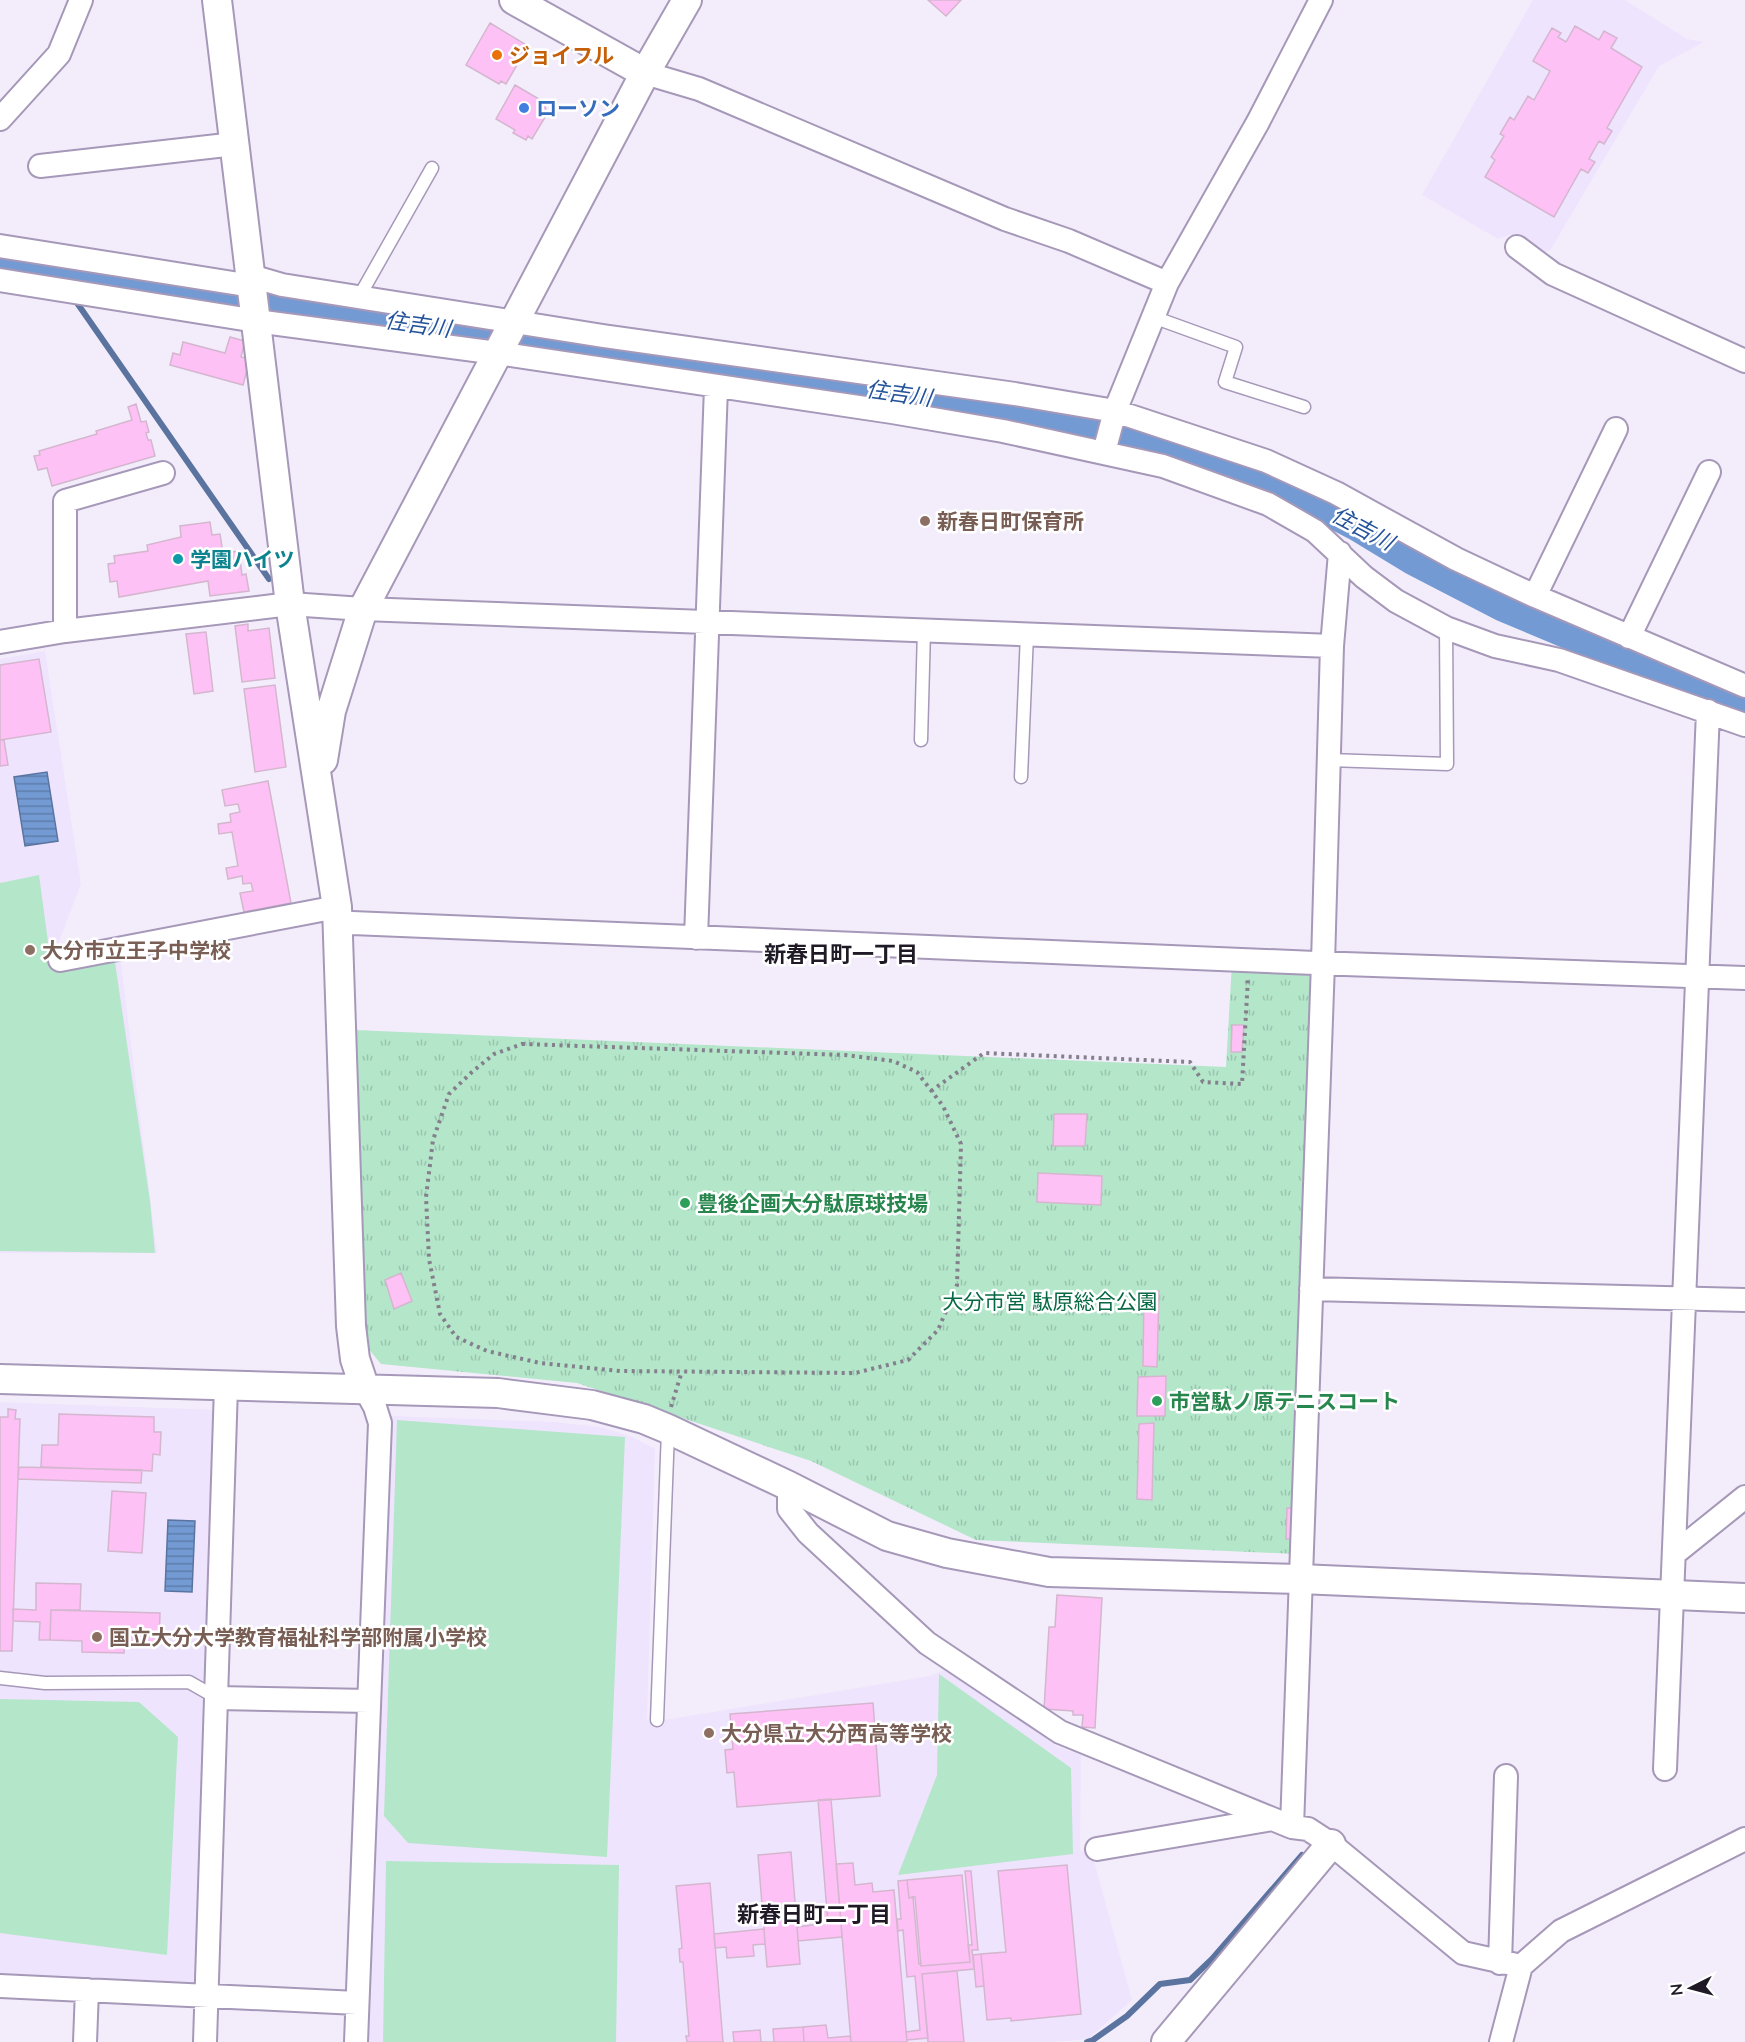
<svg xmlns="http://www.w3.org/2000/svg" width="1745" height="2042" viewBox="0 0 1745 2042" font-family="Mulish,'Noto Sans JP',sans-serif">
<defs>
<pattern id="park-tufts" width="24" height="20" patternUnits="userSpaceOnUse" patternTransform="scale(1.5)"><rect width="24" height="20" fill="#b4e6ca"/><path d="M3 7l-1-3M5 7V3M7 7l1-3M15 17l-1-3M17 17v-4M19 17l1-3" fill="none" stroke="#9ac5ad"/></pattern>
<pattern id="water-rules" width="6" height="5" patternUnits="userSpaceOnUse" patternTransform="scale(1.5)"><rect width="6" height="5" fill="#739ad3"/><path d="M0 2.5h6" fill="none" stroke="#5e7dab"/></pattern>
</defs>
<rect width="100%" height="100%" fill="#f3edfb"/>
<path fill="#efe4fd" d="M1533 0H1625L1687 39 1704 42 1659 66 1551 249 1545 252H1540L1515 236 1509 235 1498 239 1422 195Z
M45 651 81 884 58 944 61 965 120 955 157 1253H0V659Z
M0 1402 216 1410 201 1976 193 1982 0 1974Z
M391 1416 554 1422 600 1427 630 1436 655 1449 647 1721 671 1719 930 1676 948 1668 1056 1746 1081 1755 1080 1850 1093 1857 1132 2000 1088 2039 1054 2042H369Z"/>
<path fill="#b4e6ca" d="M39 875 52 971 115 962 150 1201 155 1253 0 1251V883Z
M397 1420 625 1437 607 1857 408 1843 384 1816Z
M939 1674 1071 1768 1073 1854 898 1875 937 1775Z
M0 1699 139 1702 178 1737 167 1955 0 1933Z
M386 1861 619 1865 616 2042H383Z"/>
<path fill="url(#park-tufts)" d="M1232 962 1320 966 1296 1554 976 1540 811 1461 577 1383 381 1364 367 1347 354 1030 1226 1067Z"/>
<path fill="url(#water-rules)" stroke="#5a749f" stroke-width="1.5" d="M47 772 58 841 25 846 14 777Z
M168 1520 195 1521 192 1592 165 1591Z"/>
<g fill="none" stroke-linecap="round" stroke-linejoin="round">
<path stroke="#5a749f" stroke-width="6" d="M55 271 60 278
M75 300 269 579
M1087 2042 1093 2040 1127 2016 1160 1984 1190 1980 1212 1959 1302 1855"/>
<path stroke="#739ad3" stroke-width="34" d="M0 264 985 406 1120 434 1202 456 1257 477 1309 499 1359 525 1415 559 1502 604 1745 706"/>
</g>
<path fill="#fec1f5" stroke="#d4b6cf" stroke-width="1.5" d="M928 0H961L946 16Z
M490 23 528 46 506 84 501 81 499 84 466 65Z
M1575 26 1599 40 1604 31 1617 38 1611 48 1642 67 1607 128 1612 131 1604 144 1599 141 1589 159 1595 162 1588 173 1581 169 1554 217 1485 177 1495 160 1491 157 1504 136 1500 134 1510 117 1514 120 1528 96 1534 100 1550 71 1533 61 1552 28 1561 33 1558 37 1566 42Z
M515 85 544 102 547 114 532 139 528 136 526 140 513 133 515 130 496 119Z
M230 337 245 341 241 357 250 359 243 385 170 365 173 353 180 355 183 342 225 353Z
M136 404 141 422 146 421 149 432 146 433 148 440H151L155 456 52 486 47 468 38 470 34 456 40 455 39 451 97 434 96 431 132 420 128 407Z
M210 522 212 535 220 534 223 553 239 551 242 575 246 574 249 591 210 596 208 581 119 597 117 581 110 582 108 564 115 563 114 556 148 551 147 545 181 537 180 526Z
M248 624V631L269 628 275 678 242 682 235 626Z
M206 632 213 691 194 694 186 634Z
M39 659 51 732 0 740V665Z
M275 685 286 767 255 772 244 689Z
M0 739V740H4L8 765 0 766Z
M268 781 291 903 244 912 240 893 253 891 251 883 243 884 242 876 228 879 226 868 238 866 232 832 219 834 218 824 231 822 230 814 240 812 238 804 225 806 222 790Z
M1232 1025H1244L1242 1052H1231Z
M1054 1114H1087L1085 1146H1053Z
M1038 1173 1102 1176 1101 1205 1037 1202Z
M401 1273 412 1301 394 1309 385 1280Z
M1144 1291H1159L1157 1367 1143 1366Z
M1166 1376 1165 1416H1137L1138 1377Z
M8 1409 16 1410 15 1419H20L12 1651H0V1417H8Z
M59 1414 154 1417V1432H161L160 1455 153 1454 152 1471 41 1467 42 1445H58Z
M1154 1423 1152 1500 1137 1499 1139 1424Z
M19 1467 142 1470 141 1483 18 1479Z
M112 1491 146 1493 142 1553 108 1551Z
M1287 1508H1293L1292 1539H1286Z
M36 1583 81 1584 80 1610H51L50 1640H39L40 1622 13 1621V1609L36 1610Z
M1057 1595 1102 1598 1095 1728 1082 1727 1083 1715H1073V1711L1044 1709 1049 1627H1055Z
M51 1610 160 1613 159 1645 125 1644 124 1653 82 1652V1641L50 1640Z
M873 1703 880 1796 737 1807 734 1772 727 1773 725 1750 733 1749 730 1714Z
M831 1799 841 1922 828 1924 818 1800Z
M791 1852 800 1964 767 1967 758 1855Z
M853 1863 855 1885 872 1883 873 1892 894 1890 907 2042H851L836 1864Z
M1067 1865 1081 2014 1011 2021V2018L987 2020 981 1954 1006 1952 998 1871Z
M965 1871H971L978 1950H972L974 1969 922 1974 928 2038 907 2040 906 2032 920 2030 915 1976 907 1977 903 1930 898 1931 897 1919H901L898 1881 907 1880 909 1898 913 1897 919 1964 921 1963V1966L970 1962 968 1945H972Z
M962 1875 970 1962 921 1966 915 1897 909 1898 907 1880Z
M710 1883 723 2042H687L686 2036H689L683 1962H680L679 1949 682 1948 676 1886Z
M818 1907H827L828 1924 841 1922 842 1937 798 1941 797 1927 819 1924Z
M764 1929 765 1944 753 1945 754 1956 727 1958 726 1947 715 1948 714 1934Z
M981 1954 984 1986 976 1987 973 1955Z
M957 1971 964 2042H928L922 1974Z
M826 2025 828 2038 850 2036 851 2042H804L803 2027Z
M803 2027 804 2042H774L773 2029Z
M760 2030 761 2042H774H734L733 2032Z"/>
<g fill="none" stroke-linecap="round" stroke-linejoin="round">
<g stroke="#a698b8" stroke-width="15">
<path id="service" d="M359 297 432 168
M1153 317 1236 347 1225 382 1304 407
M921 740 924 630
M1329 760 1447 764 1446 628
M1021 777 1027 634
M0 1678 45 1683 189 1682 217 1698
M657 1720 668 1431"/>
</g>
<g stroke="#a698b8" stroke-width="26">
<path id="minor" d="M645 73 699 89 1005 219 1069 241 1167 283
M0 119 59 54 81 0
M40 166 235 144
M0 246 252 286
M1517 247 1553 274 1745 361
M251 276 282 285 603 336 1015 394 1115 411 1266 461 1336 493 1456 559 1535 596 1745 686
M0 280 256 321 497 353 892 412 1003 431 1163 466 1268 504 1315 531 1364 577 1396 601 1446 628 1495 646 1559 660 1745 725
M1104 452 1115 411 1167 283 1258 122 1321 0
M1535 596 1616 429
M65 631V501L163 473
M1629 637 1709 472
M0 642 65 631 290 604 363 609 1332 646
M338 926 352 923 1315 963 1745 978
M696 938 716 387
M60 960 337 907
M1311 1289 1745 1300
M789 1486V1509L808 1533 927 1643 1060 1732 1292 1827 1308 1829 1331 1844 1463 1953 1521 1966
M1674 1554 1745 1497
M217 1698 369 1701
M1665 1769 1708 711
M1292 1827 1323 963 1332 646 1340 553
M1097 1849 1272 1819
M1500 1963 1506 1776
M0 1986 357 2003
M85 2042 87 1990
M205 2042 226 1386
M356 2042 380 1423 375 1407 365 1389
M1501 2042 1521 1966 1561 1931 1745 1839"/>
</g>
<g stroke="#a698b8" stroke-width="32">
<path id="tertiary" d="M217 0 290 604 337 907 351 1326 355 1359 365 1389
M514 0 645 73
M323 760 331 711 363 609 645 73 687 0
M0 1379 498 1393 592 1405 644 1419 668 1429 789 1486 887 1536 947 1553 1049 1572 1300 1579 1745 1598
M1166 2042 1331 1844"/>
</g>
<path stroke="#847f8c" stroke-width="4" stroke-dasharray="3 4.5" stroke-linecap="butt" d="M522 1044 845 1055 893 1061 917 1072 943 1106 961 1144 957 1285 938 1330 908 1360 855 1373 620 1371 540 1363 487 1351 456 1337 440 1314 429 1259 426 1197 433 1140 449 1094 472 1072 494 1054Z
M931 1091 984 1053 1190 1062 1203 1082 1242 1084 1248 978
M671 1407 682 1371"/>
<use href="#service" stroke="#fff" stroke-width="12"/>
<use href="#minor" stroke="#fff" stroke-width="22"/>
<use href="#tertiary" stroke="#fff" stroke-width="28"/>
</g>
<circle fill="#e8710a" stroke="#fff" stroke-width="2" cx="497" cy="55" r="6"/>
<circle fill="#3f7fe0" stroke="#fff" stroke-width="2" cx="524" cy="108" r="6"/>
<g fill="#8d6e63" stroke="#fff" stroke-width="2">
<circle cx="925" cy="521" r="6"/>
<circle cx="30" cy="950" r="6"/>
<circle cx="97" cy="1637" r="6"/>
<circle cx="709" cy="1733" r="6"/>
</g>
<circle fill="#0f9aa8" stroke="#fff" stroke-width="2" cx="178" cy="559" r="6"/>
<g fill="#2e9e5b" stroke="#fff" stroke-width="2">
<circle cx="685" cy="1203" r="6"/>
<circle cx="1157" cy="1401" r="6"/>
</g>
<g text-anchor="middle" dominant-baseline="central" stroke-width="5" stroke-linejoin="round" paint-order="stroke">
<g font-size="21" font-weight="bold" fill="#c56008" stroke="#fff" text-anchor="start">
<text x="509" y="55">ジョイフル</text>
</g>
<g font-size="21" font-weight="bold" fill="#366cbe" stroke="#fff" text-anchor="start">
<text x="536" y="108">ローソン</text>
</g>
<g font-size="21" font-weight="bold" fill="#785e54" stroke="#fff" text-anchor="start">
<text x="937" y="521">新春日町保育所</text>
<text x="42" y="950">大分市立王子中学校</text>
<text x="109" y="1637">国立大分大学教育福祉科学部附属小学校</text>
<text x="721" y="1733">大分県立大分西高等学校</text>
</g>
<g font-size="21" font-weight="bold" fill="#0d838f" stroke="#fff" text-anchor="start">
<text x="190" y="559">学園ハイツ</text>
</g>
<g font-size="21" font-weight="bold" fill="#27864d" stroke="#fff" text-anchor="start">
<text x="697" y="1203">豊後企画大分駄原球技場</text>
<text x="1169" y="1401">市営駄ノ原テニスコート</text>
</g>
<g font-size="21" fill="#076844" stroke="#fff">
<text x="1050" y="1301">大分市営 駄原総合公園</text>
</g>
<g font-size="22" font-style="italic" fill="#24539a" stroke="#fff">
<text transform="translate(418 324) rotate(8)">住吉川</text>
<text transform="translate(899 393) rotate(8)">住吉川</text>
<text transform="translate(1363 528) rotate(28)">住吉川</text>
</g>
<g font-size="22" font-weight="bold" fill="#1f1a26" stroke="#fff">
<text x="841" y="954">新春日町一丁目</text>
<text x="814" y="1914">新春日町二丁目</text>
</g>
</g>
<g transform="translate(1691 1988) rotate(264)" stroke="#ffffff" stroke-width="4.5" paint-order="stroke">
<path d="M0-4.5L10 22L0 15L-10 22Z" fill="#1f1a26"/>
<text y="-9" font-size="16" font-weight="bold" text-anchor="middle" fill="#1f1a26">N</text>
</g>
</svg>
